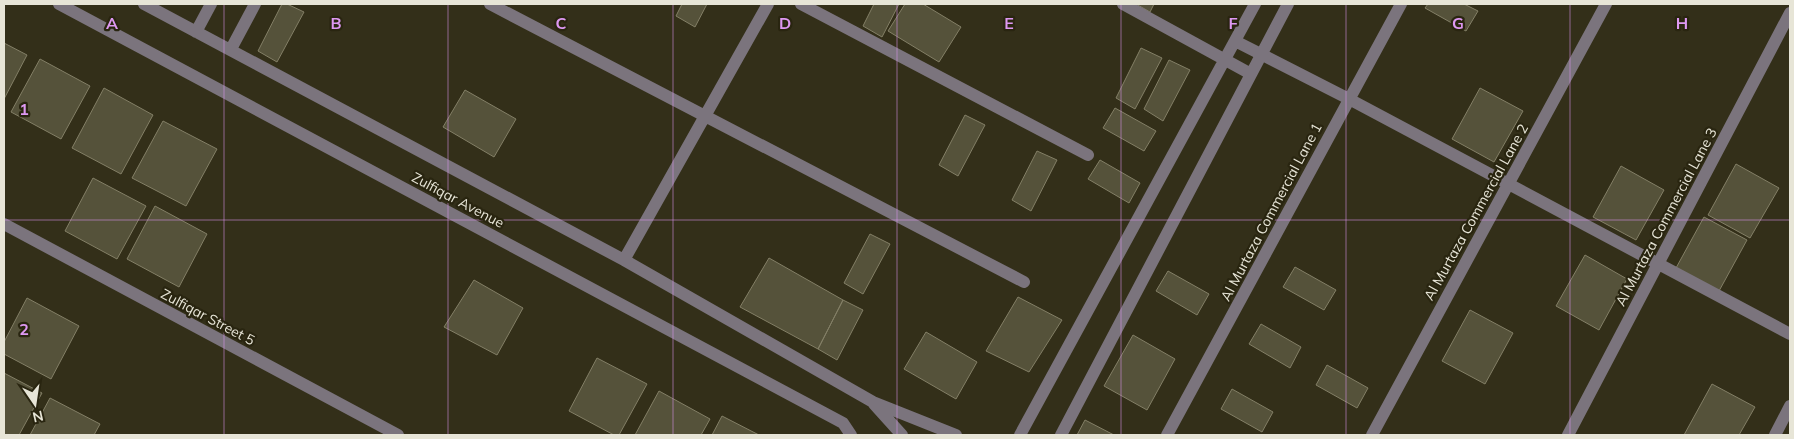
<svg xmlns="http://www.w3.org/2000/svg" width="1794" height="439" viewBox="0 0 1794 439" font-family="Mulish,sans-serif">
<rect width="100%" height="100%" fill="#332f19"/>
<path fill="#55523a" stroke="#837f66" d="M282 4H287L304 12 277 62 258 51Z
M682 4H707L695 27 676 16Z
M874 4H899L882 37 863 26Z
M905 4H923L961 27 939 62 888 31Z
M1136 4H1154L1150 12Z
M1428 4H1464L1478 11 1466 31 1425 8Z
M4 43 27 55 4 99Z
M1141 48 1162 58 1135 109 1116 98Z
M40 59 90 86 61 139 11 112Z
M1169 60 1190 70 1163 121 1144 109Z
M104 88 153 115 121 174 72 148Z
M1480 88 1523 111 1494 162 1452 139Z
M465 90 516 119 494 157 443 127Z
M1115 108 1156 131 1144 151 1103 128Z
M965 115 985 125 958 176 939 165Z
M163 121 217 149 186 206 132 178Z
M1037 151 1057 160 1031 211 1012 200Z
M1100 160 1140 183 1129 203 1088 179Z
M1736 164 1779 188 1750 238 1708 215Z
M1621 166 1664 190 1636 240 1593 217Z
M93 178 146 206 117 259 65 231Z
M155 206 207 234 179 287 127 259Z
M1704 217 1747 240 1719 291 1676 268Z
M870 234 890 244 863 294 844 283Z
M1585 255 1627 279 1599 330 1556 306Z
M769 258 843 300 818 349 740 307Z
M1295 267 1336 290 1324 310 1283 287Z
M1168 271 1209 294 1197 315 1156 291Z
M474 280 523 308 497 355 444 327Z
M1018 297 1062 320 1029 372 986 351Z
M27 298 79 326 51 379 4 354V342Z
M843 300 863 310 837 360 818 349Z
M1470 310 1513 333 1485 384 1442 361Z
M1261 324 1301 347 1290 368 1249 344Z
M926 332 977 362 956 399 904 369Z
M1133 335 1175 359 1147 410 1104 386Z
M597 358 647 384 619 435H614L569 411Z
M1327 365 1368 388 1357 408 1316 385Z
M4 373 42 393 19 435H4Z
M1712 384 1755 407 1739 435H1684Z
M1232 389 1273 412 1262 432 1221 409Z
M659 391 710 419 701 435H635Z
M50 398 100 424 94 435H30Z
M722 416 759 435H712Z
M1085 420 1114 435H1077Z"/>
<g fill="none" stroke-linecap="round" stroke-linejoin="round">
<path stroke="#7b747d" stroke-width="12" d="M59 4 843 423 851 435
M144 4 624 260 873 402 956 435
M490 4 1024 282
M801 4 1088 155
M1123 4 1251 74
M196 32 211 4
M1235 41 1349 99 1790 334
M231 49 255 4
M4 224 398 435
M624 260 768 4
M874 404 902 435
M1020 435 1255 4
M1061 435 1288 4
M1167 435 1401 4
M1372 435 1606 4
M1568 435 1790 13
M1775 435 1790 406"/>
</g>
<path fill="none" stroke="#de98f2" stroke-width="1" stroke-opacity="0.55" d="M224 4V435M448 4V435M673 4V435M897 4V435M1121 4V435M1346 4V435M1570 4V435M4 220H1790"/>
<g text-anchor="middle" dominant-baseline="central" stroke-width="4.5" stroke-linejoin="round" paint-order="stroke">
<g font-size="14" fill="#e7e5d7" stroke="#292510">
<text transform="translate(458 200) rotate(28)">Zulfiqar Avenue</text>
<text transform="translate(1271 212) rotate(-62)">Al Murtaza Commercial Lane 1</text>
<text transform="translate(1476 212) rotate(-61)">Al Murtaza Commercial Lane 2</text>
<text transform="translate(1666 217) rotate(-62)">Al Murtaza Commercial Lane 3</text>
<text transform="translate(208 317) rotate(28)">Zulfiqar Street 5</text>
</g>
</g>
<g font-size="16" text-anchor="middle" font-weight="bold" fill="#de98f2" stroke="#292510" stroke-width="4.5" stroke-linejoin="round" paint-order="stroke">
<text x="112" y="29">A</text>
<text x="336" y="29">B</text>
<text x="561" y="29">C</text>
<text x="785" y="29">D</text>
<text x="1009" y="29">E</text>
<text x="1233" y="29">F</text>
<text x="1458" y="29">G</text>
<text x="1682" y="29">H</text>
<text x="24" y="115">1</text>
<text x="24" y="335">2</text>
</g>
<rect width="1794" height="439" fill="none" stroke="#e7e5d7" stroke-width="10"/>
<g transform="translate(35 404) rotate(167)" stroke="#292510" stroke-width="4" paint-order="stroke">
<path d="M0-4L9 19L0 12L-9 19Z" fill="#e7e5d7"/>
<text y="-8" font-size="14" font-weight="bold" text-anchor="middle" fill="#e7e5d7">N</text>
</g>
</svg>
